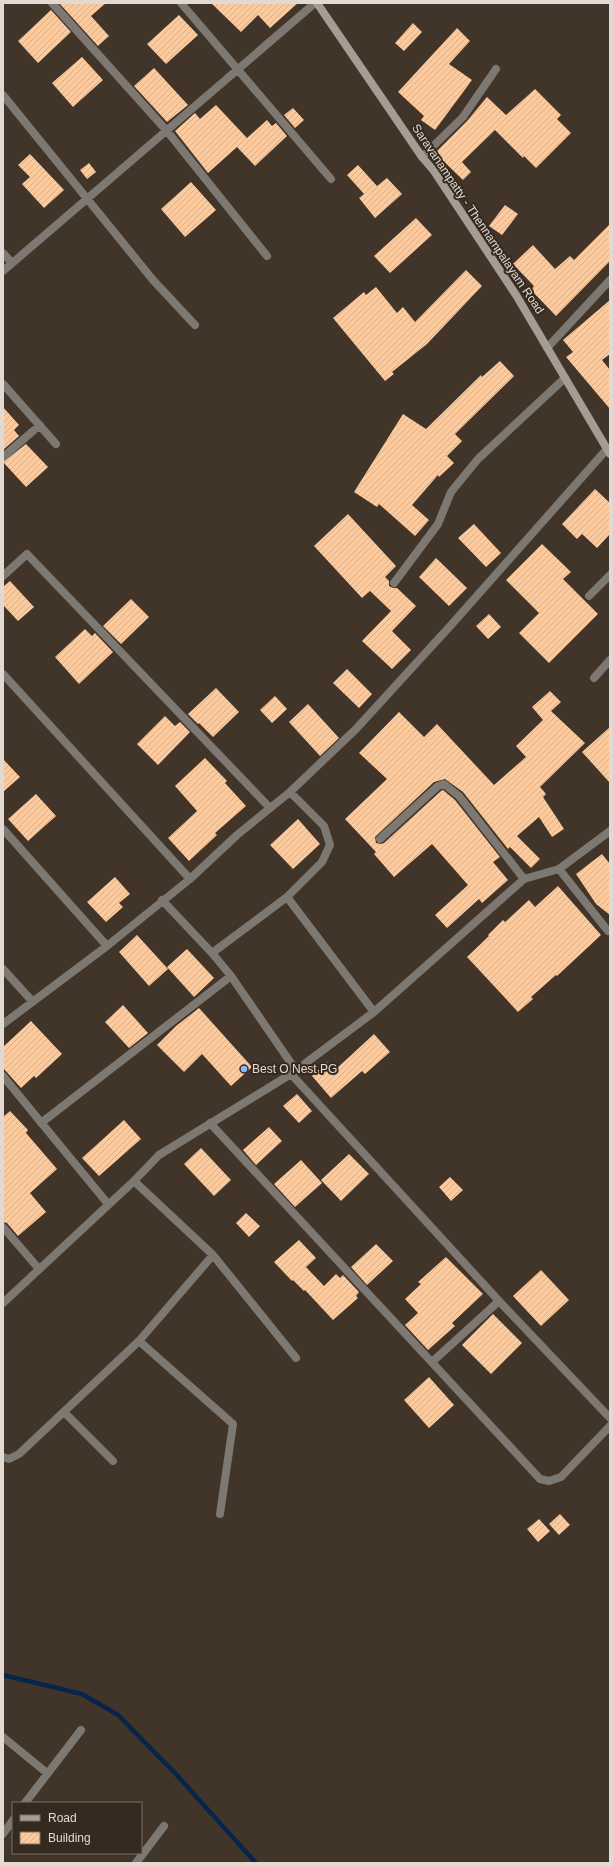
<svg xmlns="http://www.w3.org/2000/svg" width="613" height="1866" viewBox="0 0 613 1866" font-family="Helvetica,sans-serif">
<defs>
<pattern id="building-hatch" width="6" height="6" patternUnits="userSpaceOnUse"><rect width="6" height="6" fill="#fbcb9f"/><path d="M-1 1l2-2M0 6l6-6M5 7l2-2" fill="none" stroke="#d6af8c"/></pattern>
</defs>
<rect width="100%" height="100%" fill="#413429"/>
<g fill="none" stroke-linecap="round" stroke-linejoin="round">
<path stroke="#07244a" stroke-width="4.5" d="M3 1675 82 1694 118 1715 174 1772 256 1863"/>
</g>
<path fill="url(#building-hatch)" d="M59 3H106L91 16 109 36 98 46Z
M211 3H298L270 28 258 15 241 32Z
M51 10 71 32 38 63 18 41Z
M179 15 198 35 166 64 147 44Z
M413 23 422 32 404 51 395 43Z
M457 28 470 41 449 64 472 80 435 130 421 120 424 116 398 92Z
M82 57 103 80 73 107 52 83Z
M154 68 188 105 167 122 134 86Z
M535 89 561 115 557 119 571 133 536 168 524 156 523 158 495 130 462 162 471 172 463 180 435 153 467 121 487 97 506 115Z
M216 105 247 138 267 120 272 126 276 123 287 136 255 166 237 147 208 173 175 131 195 113 200 119Z
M293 108 304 120 295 128 284 115Z
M30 154 64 190 44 208 22 184 30 177 18 165Z
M89 163 96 172 87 179 80 170Z
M358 165 377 186 387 178 402 194 375 218 359 198 364 194 347 175Z
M191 182 216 210 185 237 161 209Z
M505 205 518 214 502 235 489 226Z
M416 218 432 235 390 273 374 256Z
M610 224V261L556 316 531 290 534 286 513 264 533 245 555 269 570 256 574 260Z
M466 270 482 286 427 344 392 372 394 374 385 381 333 318 364 292 366 295 376 287 397 313 403 307 415 322Z
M610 300V354L602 360 610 370V409L566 357 573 352 563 340Z
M500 361 514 376 455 434 462 441 447 456 454 463 439 477 438 475 412 505 429 520 415 536 379 504 377 507 354 492 403 414 426 429 481 375 482 377Z
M3 407 19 425 14 430 19 436 3 450Z
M26 444 48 467 26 487 3 462Z
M595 489 610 503V534L597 548 582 534 577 539 562 524Z
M348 514 396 566 385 577 389 581V586L393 588H397L416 606 392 631 411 650 392 669 362 641 391 611 370 591 362 598 314 546Z
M474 524 501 553 486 567 458 538Z
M542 544 571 572 563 579 598 614 549 663 519 633 539 613 506 580Z
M436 558 467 588 449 606 419 577Z
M10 581 34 607 18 621 3 605V587Z
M131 599 149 617 121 644 103 626Z
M489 614 501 627 488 639 476 626Z
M85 629 92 636 95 633 113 652 79 684 55 657Z
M347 669 372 694 359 708 333 683Z
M216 688 239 712 213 737 199 723 198 724 188 714Z
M550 691 561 702 551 711 585 743 540 787 546 794 543 797 564 829 552 837 539 817 517 836 540 859 531 868 510 847 508 849 463 792 445 779 434 782 375 837 376 843 381 844 384 843 441 791 443 790 455 800 500 857 493 862 508 880 482 903 479 899 447 928 435 915 468 885 432 844 394 877 374 854 376 852 345 819 387 779 359 753 399 712 424 737 437 724 494 785 526 757 516 746 543 720 532 707Z
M275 696 287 709 272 723 260 710Z
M308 704 339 738 320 756 289 722Z
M165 716 175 726 180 722 190 732 158 765 137 744Z
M610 727V783L582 752Z
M205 758 227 781 225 783 246 806 215 833 217 835 189 861 168 838 197 811 175 786Z
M3 759 20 777 3 792Z
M36 794 56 816 28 841 8 819Z
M298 819 320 844 293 869 270 845Z
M602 854 610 864V915L596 904 576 874Z
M115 877 130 894 119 903 123 907 106 922 87 902Z
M558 886 601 935 557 976 556 975 531 997 533 999 518 1012 467 957 489 936 488 935 503 920 505 922 529 900 535 907Z
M137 935 168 969 149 986 119 952Z
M187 949 214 978 194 997 167 967Z
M123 1005 148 1033 129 1048 105 1022Z
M199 1008 252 1067 231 1086 202 1054 184 1072 157 1045 176 1026Z
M31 1021 62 1054 36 1078 34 1076 21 1088 3 1068V1047Z
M374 1034 390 1052 365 1074 362 1071 331 1098 312 1076 327 1062 334 1071Z
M297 1094 312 1111 299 1123 283 1106Z
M10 1111 28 1130 26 1133 57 1169 30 1193 46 1212 18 1236 7 1223 3 1222V1117Z
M124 1120 141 1139 99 1176 82 1158Z
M269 1127 282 1141 256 1165 243 1150Z
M201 1148 231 1180 214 1196 184 1164Z
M349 1154 369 1174 341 1201 321 1180Z
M301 1160 322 1183 295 1207 274 1184Z
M450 1177 463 1190 451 1201 439 1187Z
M246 1213 260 1226 249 1237 236 1223Z
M299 1240 316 1258 306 1267 324 1286 336 1274 340 1278 343 1275 359 1292 356 1296 358 1298 333 1320 305 1290 304 1291 293 1280 292 1281 274 1262Z
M376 1244 393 1261 367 1285 351 1267Z
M446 1257 483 1294 452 1323 455 1326 428 1350 405 1325 418 1313 405 1299 421 1284 418 1282Z
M541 1270 569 1300 541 1326 513 1296Z
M493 1314 522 1343 491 1374 462 1345Z
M429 1377 454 1405 429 1428 404 1400Z
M560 1514 570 1525 559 1535 549 1524Z
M539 1519 550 1531 538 1542 527 1529Z"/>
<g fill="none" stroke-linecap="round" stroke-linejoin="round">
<path stroke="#7e7873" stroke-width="8" d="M394 583 438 524 451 492 478 459 565 378
M589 596 610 575"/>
<path stroke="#7e7873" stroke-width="8" d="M52 3 167 131 267 256
M181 3 331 179
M3 95 153 280 195 325
M422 157 463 117 496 69
M3 253 12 263
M3 271 315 3
M547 348 610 280
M3 384 56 444
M3 457 40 425
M3 576 27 554 270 808
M3 674 190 879
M594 678 610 660
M3 829 107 946 190 879 237 835 290 792 356 729 452 624 607 449
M380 839 438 786 444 784 459 796 524 879
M559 869 608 931
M287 897 374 1012
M162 900 212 953 231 976 295 1069
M212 953 287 897 322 862 330 845 324 826 290 792
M3 969 32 1001
M3 1024 107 946
M291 1074 499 1301 610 1418
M3 1076 108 1204
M41 1123 231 976
M210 1123 540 1479 549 1481 561 1477 610 1426
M134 1181 213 1255 296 1358
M3 1227 39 1269
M3 1303 134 1181 159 1155 291 1074 374 1012 524 879 559 869 610 831
M139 1341 233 1424 220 1514
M432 1362 499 1301
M64 1412 113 1461
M3 1457 9 1459 19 1454 139 1341 213 1255
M3 1737 47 1773
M25 1803 81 1730
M3 1834 13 1820
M136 1863 164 1826"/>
<path stroke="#a69c94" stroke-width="8" d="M317 3 422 157 434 171 516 295 610 454"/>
</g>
<circle fill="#8abafc" stroke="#362a20" stroke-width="1.5" cx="244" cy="1069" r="4"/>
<g text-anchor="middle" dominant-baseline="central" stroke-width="4" stroke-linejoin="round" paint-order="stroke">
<g font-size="12" fill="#e1d9d2" stroke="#362a20">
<text transform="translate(478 219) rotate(56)">Saravanampatty - Thennampalayam Road</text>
</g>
<g font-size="12" fill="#e1d9d2" stroke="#362a20" text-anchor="start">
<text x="252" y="1069">Best O Nest PG</text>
</g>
</g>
<rect width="613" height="1866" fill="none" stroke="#e1d9d2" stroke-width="8"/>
<rect x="12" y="1802" width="130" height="52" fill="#362a20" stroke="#7a7067"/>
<rect x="20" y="1815" width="20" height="6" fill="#a69c94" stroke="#7a7067"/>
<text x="48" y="1822" font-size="12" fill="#e1d9d2">Road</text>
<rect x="20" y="1832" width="20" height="12" fill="url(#building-hatch)" stroke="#7a7067"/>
<text x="48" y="1842" font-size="12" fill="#e1d9d2">Building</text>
</svg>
